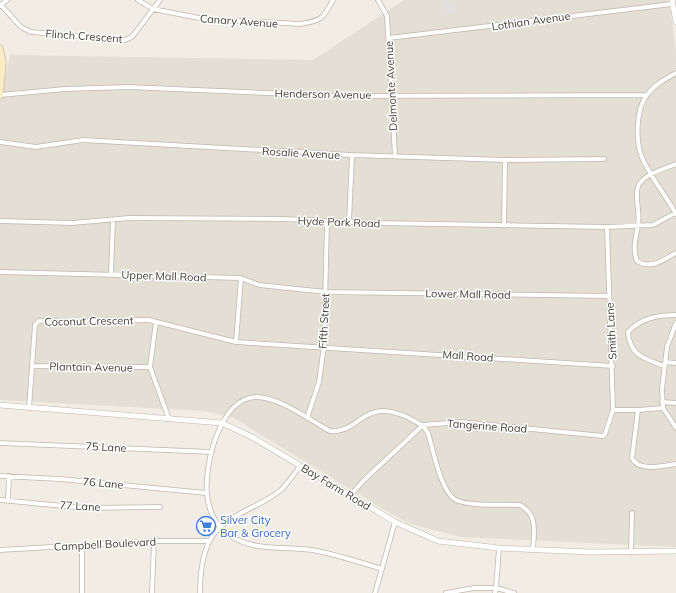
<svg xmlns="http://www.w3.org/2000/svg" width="676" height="593" viewBox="0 0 676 593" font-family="Mulish,sans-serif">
<rect width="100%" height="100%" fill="#f1ede5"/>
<path fill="#e4dfd4" d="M404 0H669L676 50V547L461 537 411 524 391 514 232 417 203 411 0 400V99L10 55 313 60Z"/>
<path fill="#e2e0dd" d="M444 0 457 1 455 14 443 13Z"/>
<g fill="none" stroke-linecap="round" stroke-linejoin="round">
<g stroke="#beb7ac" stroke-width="5.5">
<path id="minor" d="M138 0 153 9 204 19 300 24C321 21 323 19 333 0
M378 0 387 16 395 156
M1 5 21 27 31 32 125 40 132 37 160 0
M0 6 7 0
M389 38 672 4
M0 95 65 89 128 87 335 96 646 95
M0 142 36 147 83 140 352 155 505 160 604 159
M676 164C664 169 638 175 637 191 636 202 640 213 638 225 636 239 632 247 637 261 652 270 662 260 676 253
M676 214C666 196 653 180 644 162 635 146 635 110 647 95 654 85 665 79 676 73
M0 221 72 223 129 218 283 219 378 223 607 227 653 225 675 213
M349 222 352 155
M504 226 505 160
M0 272 241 278 259 285 326 292 609 296
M111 274 113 220
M156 322 150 367 169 419
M676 323 667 347 662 389 663 408 676 428
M236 342 241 278
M665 362 676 363
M32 366 150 367
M664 366C644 358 630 356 628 332 641 318 658 315 676 315
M662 402 676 403
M29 408 35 325 39 321 149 320 236 342 613 366
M613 410H638L663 408
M638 410 632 458C638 472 664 466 676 464
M307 418 319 382 324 346 327 222
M0 443 212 452
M0 476 60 479 206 493
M350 496 363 481 423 425 461 422 603 436 605 434 613 410 607 227
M0 500 85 508 160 507
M8 500 9 476
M499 548 496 588 514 593
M0 550 154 541H209
M631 552 632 513
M382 569C359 562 335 554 312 550 284 546 254 552 229 535 216 527 208 509 207 494 204 465 220 398 256 397 279 397 310 420 330 431 360 434 362 397 407 417 416 422 423 424 428 433 433 449 441 493 456 500 472 507 502 504 520 505 538 515 534 531 533 549
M82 593V545
M152 593 154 541
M200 593C200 571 203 542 220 527 238 511 263 505 281 490 288 483 294 474 300 466
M375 593 395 522
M446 593 474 588H496L495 593"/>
</g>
<g stroke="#beb7ac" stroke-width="6">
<path id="tertiary" d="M672 0 676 22
M0 405 222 423 252 437 395 522 438 541 499 548 591 552 676 551"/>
</g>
<g stroke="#ccbe99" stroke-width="7">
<path id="secondary" d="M0 48 3 62 0 96"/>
</g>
<use href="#minor" stroke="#fff" stroke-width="4"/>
<use href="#tertiary" stroke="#fff" stroke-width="5"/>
<use href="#secondary" stroke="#f9ecc7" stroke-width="5.5"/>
</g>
<defs>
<g id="supermarket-ring" transform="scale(1)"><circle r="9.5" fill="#fff" stroke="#3f7fe0" stroke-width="1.5"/><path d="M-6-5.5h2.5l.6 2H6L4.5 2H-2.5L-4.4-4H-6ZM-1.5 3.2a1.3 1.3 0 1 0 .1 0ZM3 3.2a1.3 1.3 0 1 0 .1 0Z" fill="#3f7fe0"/></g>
</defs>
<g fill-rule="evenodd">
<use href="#supermarket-ring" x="206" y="526"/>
</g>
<g text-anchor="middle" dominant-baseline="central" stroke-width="3" stroke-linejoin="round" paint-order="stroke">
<g font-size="11" fill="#433d35" stroke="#fff">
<text transform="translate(239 21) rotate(4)">Canary Avenue</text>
<text transform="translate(531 21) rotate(-8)">Lothian Avenue</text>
<text transform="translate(84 36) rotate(4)">Flinch Crescent</text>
<text transform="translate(391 86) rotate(-93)">Delmonte Avenue</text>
<text transform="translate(323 94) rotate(1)">Henderson Avenue</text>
<text transform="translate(301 153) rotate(3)">Rosalie Avenue</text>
<text transform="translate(339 222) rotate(2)">Hyde Park Road</text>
<text transform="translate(164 276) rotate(2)">Upper Mall Road</text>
<text transform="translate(468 294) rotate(1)">Lower Mall Road</text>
<text transform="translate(89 321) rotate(-1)">Coconut Crescent</text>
<text transform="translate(324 321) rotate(-87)">Fifth Street</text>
<text transform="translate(611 331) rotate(-93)">Smith Lane</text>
<text transform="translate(468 356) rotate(4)">Mall Road</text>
<text transform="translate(91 367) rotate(1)">Plantain Avenue</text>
<text transform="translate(487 426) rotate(4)">Tangerine Road</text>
<text transform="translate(106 447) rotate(3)">75 Lane</text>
<text transform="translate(103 483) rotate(5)">76 Lane</text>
<text transform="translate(336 487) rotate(31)">Bay Farm Road</text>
<text transform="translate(80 506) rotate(3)">77 Lane</text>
<text transform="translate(105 544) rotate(-3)">Campbell Boulevard</text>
</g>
<g font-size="11" fill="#366cbe" stroke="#fff" text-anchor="start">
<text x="220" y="520">Silver City<tspan x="220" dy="13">Bar &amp; Grocery</tspan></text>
</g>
</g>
</svg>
